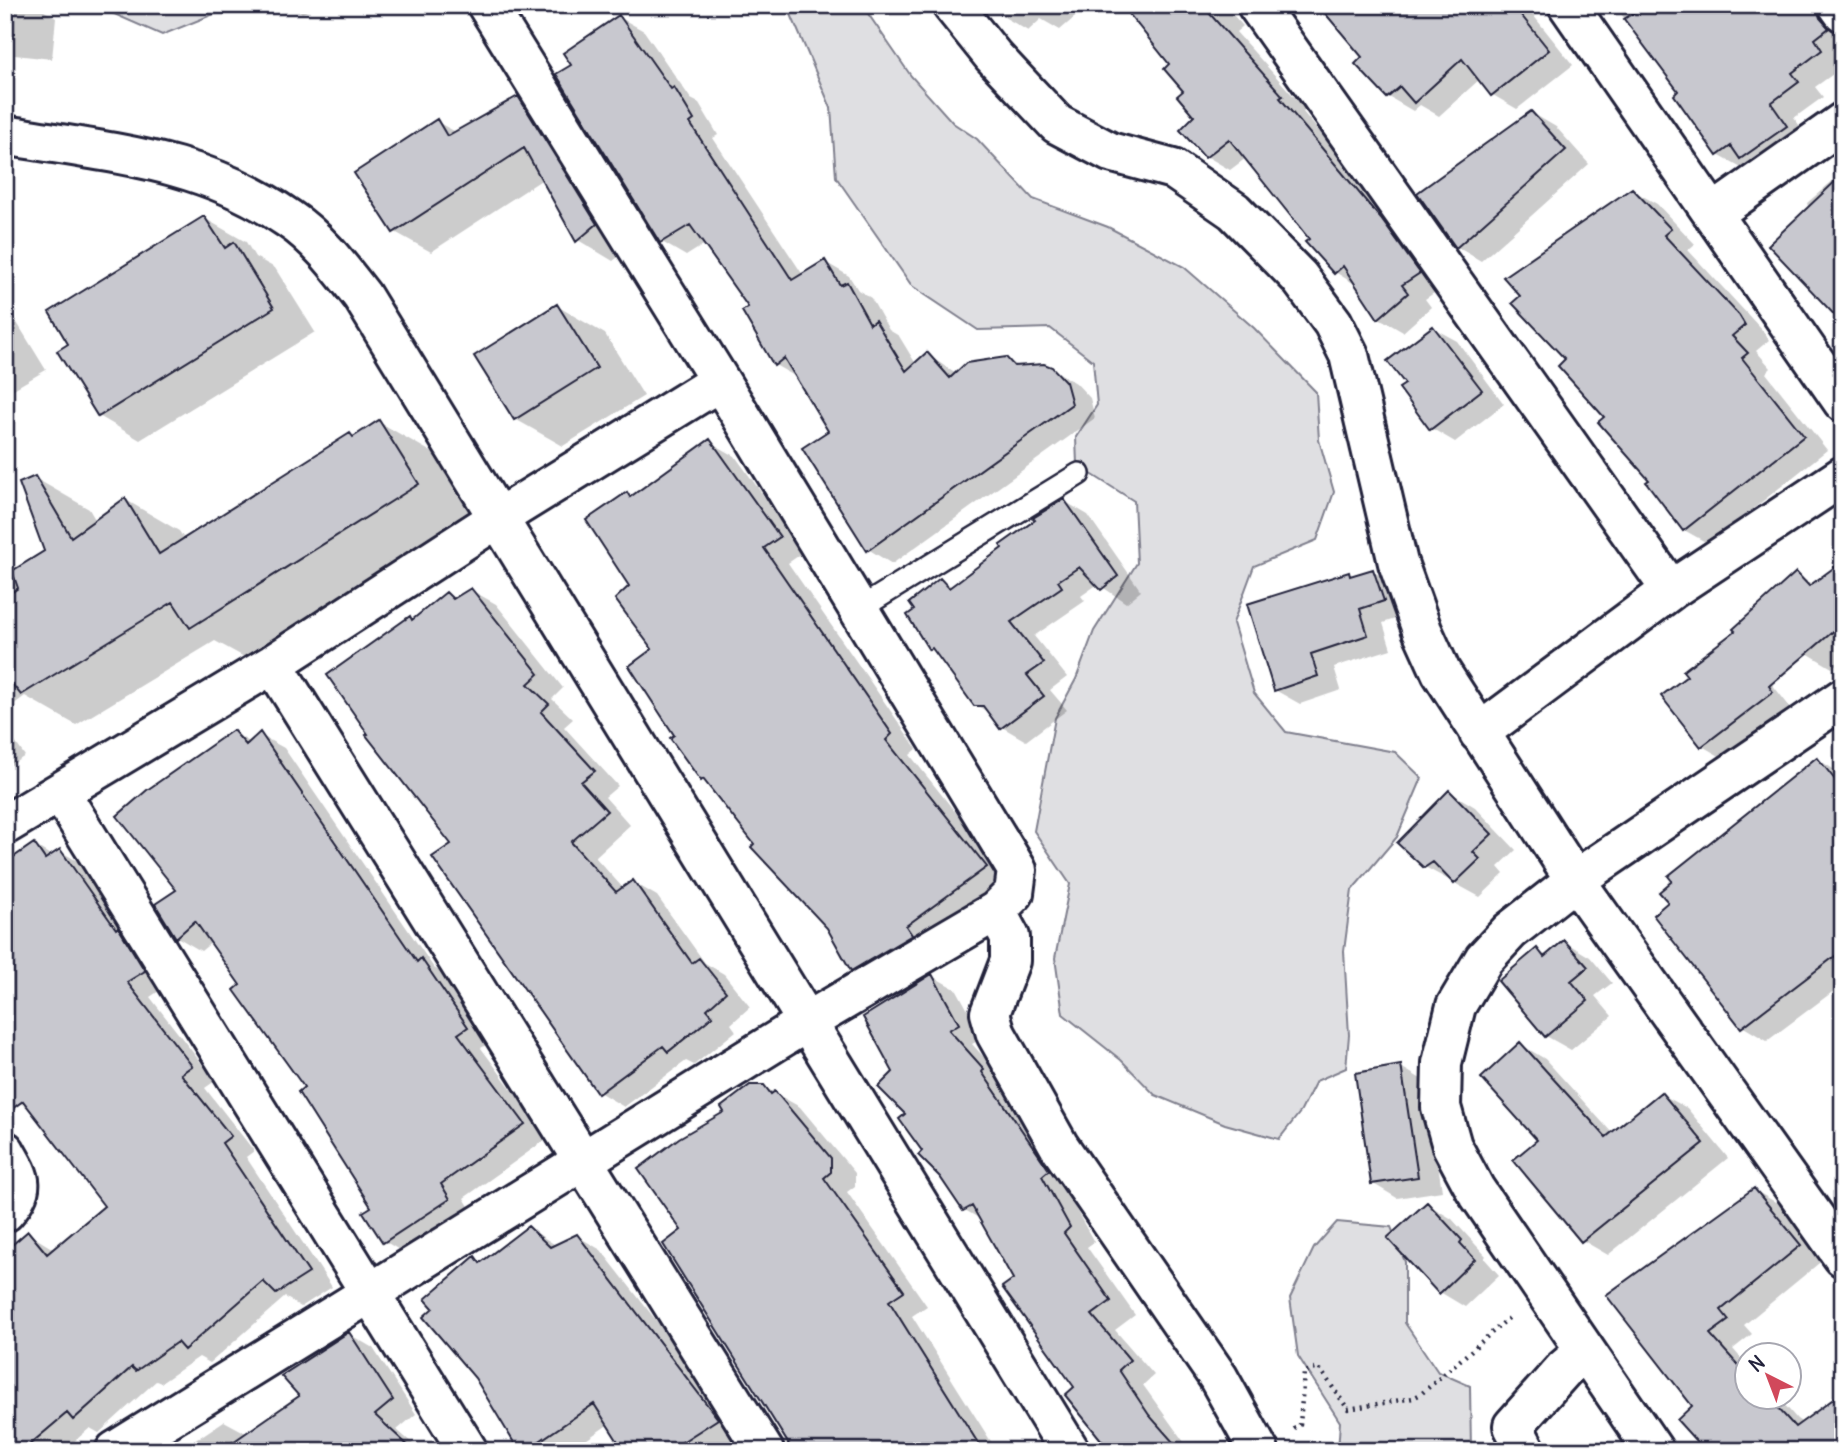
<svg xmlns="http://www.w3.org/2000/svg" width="1848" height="1456" viewBox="0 0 1848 1456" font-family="Delius,sans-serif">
<rect width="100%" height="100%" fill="#fff"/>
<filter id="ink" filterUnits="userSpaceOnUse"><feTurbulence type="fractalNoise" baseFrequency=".0143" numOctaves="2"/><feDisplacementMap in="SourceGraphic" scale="14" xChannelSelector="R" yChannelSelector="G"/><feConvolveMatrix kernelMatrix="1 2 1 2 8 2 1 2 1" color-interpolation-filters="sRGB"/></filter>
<g filter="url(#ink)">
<path fill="#dfdfe2" stroke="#80808e" stroke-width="2" d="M102 5H236L162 35 105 10Z
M787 5H862L911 76 953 123 977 139 1033 199 1108 227 1184 267 1254 328 1316 392 1319 440 1334 492 1317 540 1254 566 1233 623 1254 693 1286 732 1395 752 1422 778 1397 837 1352 890 1344 951 1349 1035 1346 1068 1316 1081 1301 1111 1279 1139 1225 1124 1155 1095 1121 1060 1063 1014 1055 958 1070 884 1034 831 1055 718 1076 679 1094 631 1137 563 1134 501 1077 465 1076 437 1097 405 1093 361 1050 328 978 330 912 286 836 177 831 108Z
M1337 1222 1391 1227 1405 1262V1323L1438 1372 1470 1386 1471 1451H1338L1340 1422 1298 1356 1290 1298 1314 1248Z"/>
<path fill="#0003" d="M5 5H34L56 18 52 59 5 54Z
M289 5H324L302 13Z
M993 5H1089L1060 30 1041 19 1028 31 1004 17Z
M1124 5H1224L1243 26 1236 32 1306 110 1303 112 1406 235 1443 287 1425 299 1431 307 1403 332 1379 318 1358 286 1335 272 1246 158 1230 170 1206 156 1196 116 1171 64Z
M1439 5H1525L1573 65 1517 109 1493 95 1480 79 1439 116 1420 105 1413 111 1389 97 1358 64Z
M1614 5H1843V67L1815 87 1823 97 1794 118 1811 141 1743 169 1718 155 1681 91Z
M619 17 644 31 691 99 699 103 718 135 713 138 803 275 825 262 849 276 858 290 871 298 889 330 899 336 916 364 927 354 956 374 1006 359 1020 367 1051 368 1076 383 1090 398 1095 418 892 564 868 549 831 431 798 378 775 365 750 308 705 244 686 256 662 242 574 66Z
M518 98 553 119 632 246 613 261 578 240 543 179 431 252 395 232 437 122 456 132Z
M1532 113 1556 127 1589 164 1481 261 1457 247 1419 194Z
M1843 172V322L1807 203Z
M1632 190 1657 204 1695 244 1688 250 1763 331 1769 340 1756 351 1771 368 1766 373 1827 450 1709 544 1684 530 1567 359Z
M204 218 246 242 255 257 275 268 315 332 140 440 99 416 70 345Z
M5 303 46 370 5 394Z
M557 306 605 334 644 396 563 446 515 419Z
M1843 323V340L1834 329Z
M1433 328 1457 341 1504 404 1455 442 1431 428 1407 384Z
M379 422 433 453 472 515 246 658 215 641 76 725 25 696 5 711V578L46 552 35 478 89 509 96 521 126 500 179 531 185 540 350 435 355 438Z
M710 442 735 456 804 552 788 563 917 749 910 755 1011 882 877 984 852 970 828 927 710 784 702 780 677 736 655 649 631 586 627 494 633 497Z
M1064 501 1088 515 1141 591 1126 603 1098 584 1081 596 1085 601 1034 636 1067 677 1050 690 1067 710 1026 741 1002 727 991 714 976 705 939 654 930 649 916 610 940 580 953 587Z
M1843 563V658L1832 668 1807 653 1796 575 1814 585Z
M1372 571 1396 585 1407 615 1383 623 1391 649 1334 667 1341 690 1300 704 1275 690 1348 574 1353 577Z
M471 590 496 604 563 688 552 699 573 719 564 727 618 786 605 797 630 825 595 857 623 888 633 882 657 896 705 963 724 974 750 1007 731 1024 736 1031 694 1065 686 1061 624 1107 599 1092 453 845 410 618 414 621 446 594 455 599Z
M1750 656 1793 711 1728 761 1702 746 1664 696 1689 676Z
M5 728 25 756 5 769Z
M233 732 251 743 260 735 284 748 434 968 445 974 491 1042 481 1048 548 1138 464 1198 473 1213 408 1255 384 1241 374 1207 306 1088 212 942 201 951 177 937 157 904 178 890Z
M1817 759 1843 775V984L1767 1041 1742 1026Z
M1450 792 1475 807 1516 850 1498 867 1504 874 1480 897 1425 867Z
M34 845 52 856 60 851 84 865 168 985 150 997 215 1081 205 1088 254 1151 246 1157 332 1287 301 1307 285 1297 210 1363 199 1357 161 1383 156 1381 99 1433 90 1428 63 1451H5L29 1234 55 1250 107 1206 34 1112 20 1103Z
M1565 942 1590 957 1612 983 1595 996 1612 1016 1571 1050 1546 1036 1537 950 1547 956Z
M932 976 957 990 983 1038 972 1044 1008 1084 1073 1185 1065 1190 1094 1242 1087 1247 1135 1315 1115 1330 1154 1375 1143 1385 1184 1442 1227 1441 1244 1451H1113L982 1220 965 1210 924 1151 908 1114 875 1010Z
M1520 1044 1545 1059 1613 1134 1661 1094 1687 1108 1728 1158 1608 1255 1582 1240 1539 1140Z
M1401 1067 1426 1082 1442 1191 1397 1198 1372 1183Z
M764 1087 800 1107 855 1173V1186L847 1192 927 1306 912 1316 997 1451H788L784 1439 760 1400 763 1399 684 1231Z
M1754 1190 1779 1204 1824 1259 1744 1325 1752 1334 1733 1349 1746 1364V1396H1777L1797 1419 1843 1451 1695 1406 1608 1296Z
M1427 1204 1452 1219 1486 1256 1484 1258 1499 1275 1465 1307 1440 1292Z
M529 1228 557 1246 577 1236 601 1250 731 1416 753 1451H625L609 1424 570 1451H521L475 1258 483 1263Z
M349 1334 373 1348 416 1414 397 1430 421 1451H179L224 1421 248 1434 302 1396Z"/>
<path fill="#c8c8cf" stroke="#22223b" stroke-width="2" d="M1122 5H1202L1283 96 1280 98 1381 219 1420 273 1402 285 1408 293 1378 319 1343 266 1334 274 1305 242 1309 239 1229 139 1205 158 1180 130 1194 116 1177 96 1183 91 1164 69 1169 64Z
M1318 5H1513L1549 50 1491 96 1462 59 1414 103 1400 87 1387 98 1355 64 1362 57Z
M1646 5H1816L1820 18 1829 28 1815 39 1822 50 1792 73 1799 82 1771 103 1787 126 1740 159 1731 146 1717 156 1674 95 1678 91 1624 19Z
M619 15 671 89 674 87 694 120 690 123 792 280 825 260 840 285 847 282 870 324 875 320 906 371 927 352 950 378 966 363 1006 357 1014 366 1044 364 1052 367 1066 382 1072 404 867 551 802 448 828 431 784 358 774 366 742 311 748 307 690 225 660 243 556 74 571 65 563 53Z
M518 96 597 224 576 242 524 148 393 233 354 173 437 119 447 136Z
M1531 111 1566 150 1456 248 1417 193Z
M1843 174V324L1768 245Z
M1632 188 1671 229 1664 235 1739 315 1745 325 1732 336 1748 353 1742 358 1804 436 1683 531 1646 482 1649 480 1598 422 1604 417 1558 366 1565 359 1512 303 1520 296 1503 277Z
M204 216 225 248 234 242 274 308 98 417 57 351 68 344 49 312Z
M557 304 597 368 514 420 474 356Z
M1433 326 1482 390 1430 430 1399 388 1405 384 1387 361Z
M379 420 419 484 190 628 173 602 21 695 5 676V597L18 588 12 571 44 551 19 483 35 476 71 537 125 498 159 554 350 433 353 437Z
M710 439 780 537 764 548 892 734 886 740 987 867 906 926 912 935 851 971 827 928 751 847 754 844 703 779 701 781 670 738 674 735 629 666 652 649 615 599 629 586 586 520 627 492 630 497Z
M1064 499 1118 576 1101 590 1079 567 1058 581 1062 587 1011 622 1044 663 1027 675 1044 696 1000 729 983 706H974L932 648 929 650 907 615 914 610 909 603 940 578 949 588 1002 548 1000 545 1035 520 1033 518Z
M1843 561V623L1769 686 1773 692 1701 747 1661 696 1687 676 1683 671 1735 631 1733 629 1796 572 1809 586Z
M1373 569 1384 601 1360 609 1368 635 1311 654 1318 676 1274 691 1247 604 1349 572 1350 576Z
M471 588 539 674 528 684 549 704 541 712 595 771 581 782 607 811 571 842 616 892 633 880 692 963 699 958 726 992 707 1009 713 1016 668 1052 663 1046 598 1094 432 857 451 844 366 735 368 734 327 675 410 616 412 620 446 592 453 599Z
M233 730 246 745 260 732 417 962 421 958 468 1027 458 1034 525 1124 441 1184 450 1199 383 1243 363 1212 371 1207 298 1092 304 1087 234 990 240 985 195 921 176 938 155 904 176 890 117 816 147 790Z
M1817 757 1843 790V950L1741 1028 1653 915 1668 902 1659 892 1672 881 1668 876Z
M1449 790 1492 834 1473 852 1480 859 1454 884 1433 862 1424 868 1397 843Z
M34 843 45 859 60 849 116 929 118 927 145 971 127 982 192 1066 181 1074 231 1136 222 1143 309 1273 276 1294 263 1281 184 1350 177 1342 136 1371 132 1367 73 1420 67 1413 22 1451H5V1251L28 1231 47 1254 104 1206 23 1101 5 1114V863Z
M1564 940 1588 967 1571 981 1588 1001 1545 1037 1498 981 1537 948 1544 957Z
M932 974 959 1024 949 1030 984 1069 982 1072 1049 1170 1042 1176 1070 1227 1064 1233 1111 1301 1092 1315 1130 1360 1119 1370 1149 1415 1181 1451H1110L1065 1395 1074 1387 1002 1287 1013 1279 972 1206 963 1211 940 1177 918 1155 922 1151 899 1119 905 1114 878 1087 893 1072 863 1017Z
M1520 1042 1606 1137 1661 1092 1704 1143 1581 1242 1513 1160 1537 1140 1481 1078Z
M1401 1065 1418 1177 1371 1184 1355 1073Z
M750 1085H764L771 1094 775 1091 831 1158V1172L824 1178 904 1291 889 1301 983 1451H793L663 1244 681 1230 638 1169 679 1138 724 1112 721 1107Z
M1754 1188 1801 1245 1721 1310 1729 1320 1710 1334 1746 1374V1396H1767L1795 1427 1843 1392V1451H1705L1677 1420 1692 1406 1606 1295Z
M1427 1202 1462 1240 1460 1243 1475 1259 1439 1294 1387 1238Z
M528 1226 550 1247 577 1234 718 1419 668 1451H624L594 1404 525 1451H519L475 1378 423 1317 433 1308 425 1299 475 1256 480 1263Z
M349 1332 393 1400 375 1415 414 1451H220L299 1396 281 1376Z"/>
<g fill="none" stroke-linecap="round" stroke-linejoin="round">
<g stroke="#22223b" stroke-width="26">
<path id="lane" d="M859 609 1079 474"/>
</g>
<g stroke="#22223b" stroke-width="44">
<path id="street" d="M487 5 720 381 1017 870 1014 893 996 911 1010 937V961L990 1013 996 1034 1059 1146 1218 1377 1259 1451
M952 5 993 56 1057 124 1110 152 1173 169 1234 211 1299 277 1333 323 1349 355 1398 563 1422 630 1441 672 1575 880 1843 1257
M1257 5 1671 590
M1568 5 1843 402
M1838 5 1843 12
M1714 213 1843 122
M273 664 764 1451
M1479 733 1671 590 1843 476
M61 794 468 1451
M5 825 273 664 498 518 720 381
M5 1151C21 1179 27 1186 5 1212
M115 1451 807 1022 996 911
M1526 1451 1513 1426 1564 1369 1585 1351
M1654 1451 1475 1189 1452 1146 1441 1107 1442 1063 1456 1006 1484 959 1510 931 1575 880 1843 698"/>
</g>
<g stroke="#22223b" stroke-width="44">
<path id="secondary" d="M5 135C107 153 202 158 289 219 319 239 341 269 362 296L1070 1451"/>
</g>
<path stroke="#22223b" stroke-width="4.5" stroke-dasharray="2 5" stroke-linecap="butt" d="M1294 1429 1300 1425 1304 1372 1319 1368 1348 1409 1413 1398 1421 1394 1511 1316"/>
<use href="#lane" stroke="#fff" stroke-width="21"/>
<use href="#street" stroke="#fff" stroke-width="38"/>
<use href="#secondary" stroke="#fff" stroke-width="38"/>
</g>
</g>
<rect width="1848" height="1456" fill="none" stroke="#fff" stroke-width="28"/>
<rect x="14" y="14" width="1820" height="1428" fill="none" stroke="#22223b" stroke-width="2.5" filter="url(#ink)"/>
<g transform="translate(1768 1376) rotate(318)"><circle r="33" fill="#ffffff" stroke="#a7a7b1" stroke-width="2"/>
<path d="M0-5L12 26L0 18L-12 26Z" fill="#d1495b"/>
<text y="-10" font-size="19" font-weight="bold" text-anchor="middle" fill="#22223b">N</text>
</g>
</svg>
